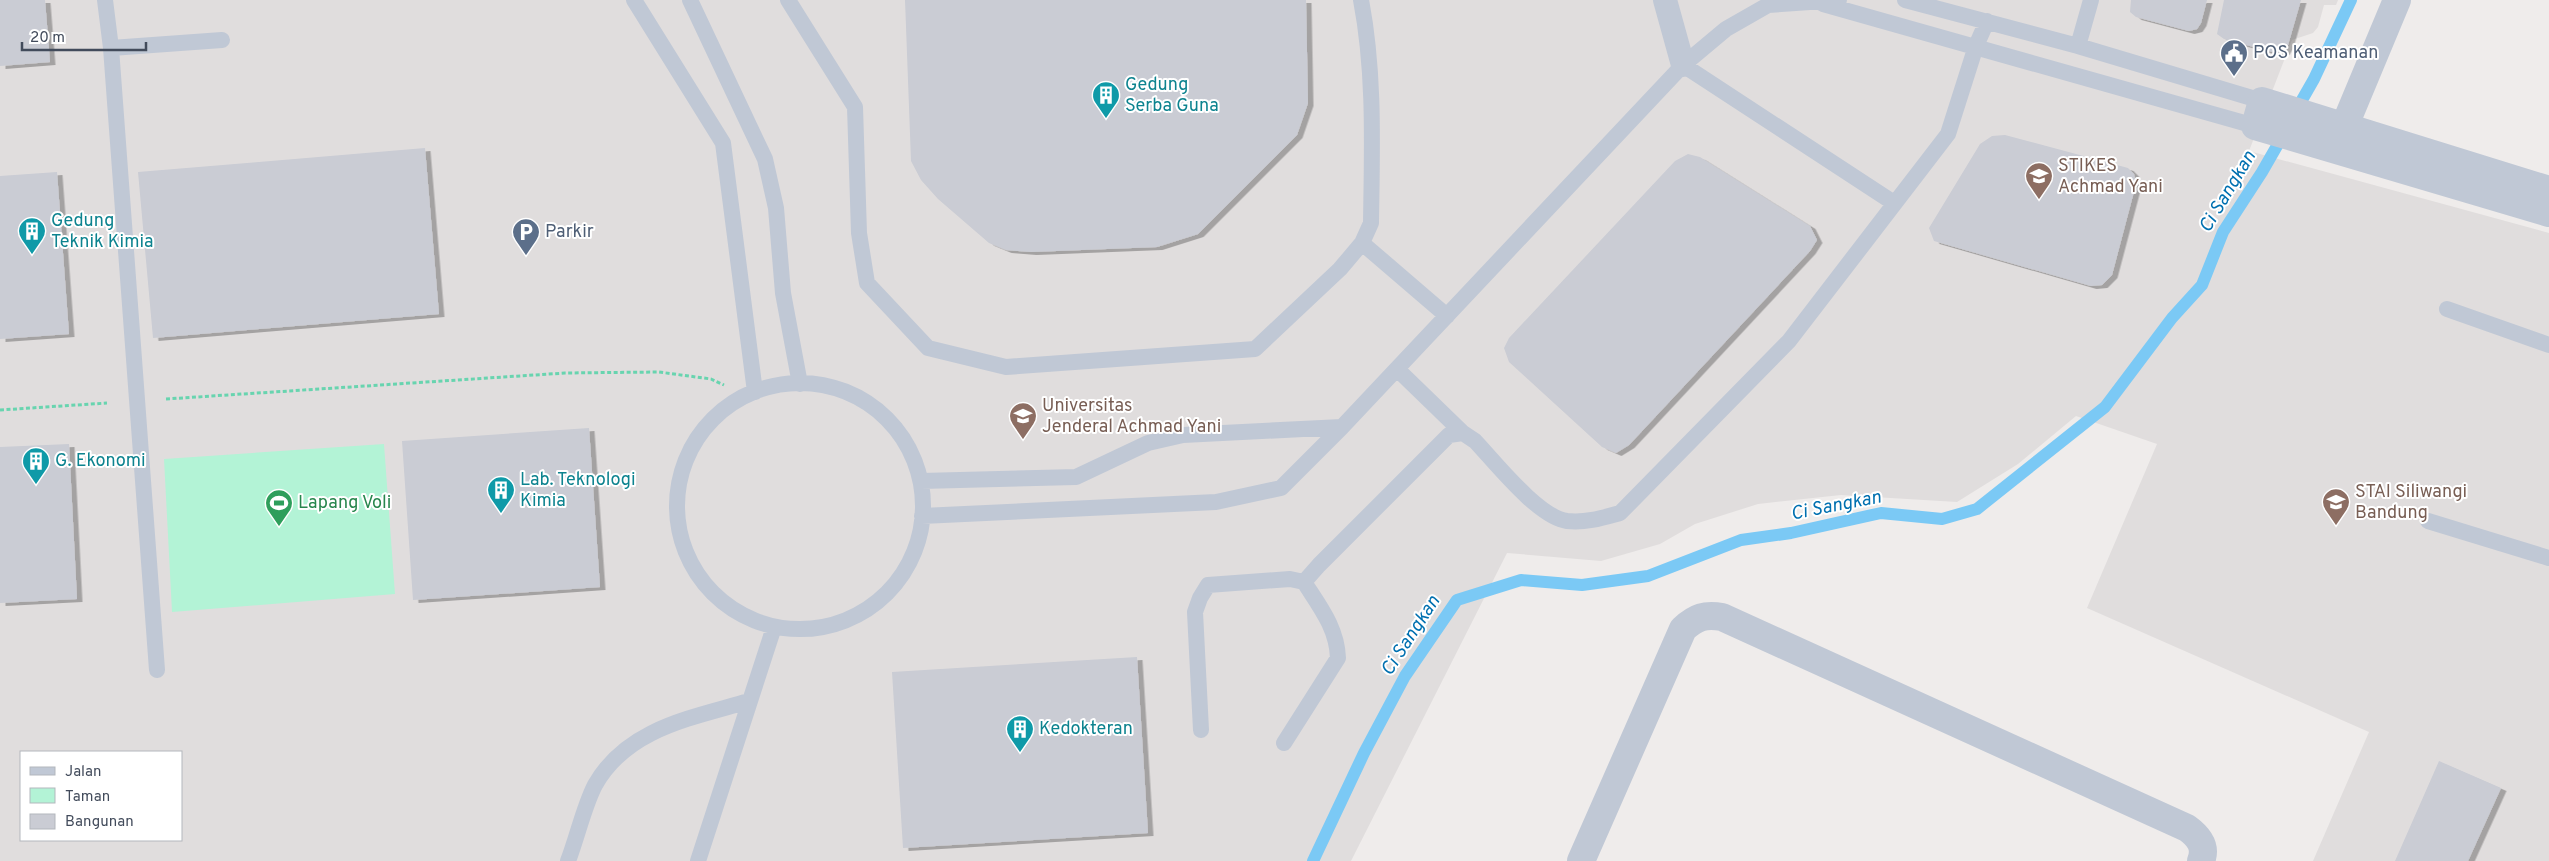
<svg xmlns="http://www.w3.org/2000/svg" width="2549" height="861" viewBox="0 0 2549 861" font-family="Overpass,sans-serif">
<defs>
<filter id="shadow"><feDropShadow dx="5.5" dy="3" stdDeviation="0" flood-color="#0004"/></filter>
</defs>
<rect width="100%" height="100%" fill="#efeceb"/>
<path fill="#e0dddd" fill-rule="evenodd" d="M0 0H2338L2336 5H2324L2318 27 2313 33 2292 40 2249 151 2549 233V861H2313L2369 732 2087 608 2157 444 2076 416 2018 464 1957 502 1841 495 1758 504 1695 524 1660 544 1601 561 1507 553 1351 861H0ZM21 752H181V840H21Z"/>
<path fill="#b3f3d6" d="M384 444 395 594 172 612 164 459Z"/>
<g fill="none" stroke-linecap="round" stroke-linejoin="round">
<path stroke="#7bc9f5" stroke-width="12" d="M2294 114 2314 79 2351 0
M1313 861 1364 753 1405 676 1457 600 1521 580 1582 585 1648 576 1741 540 1791 533 1881 513 1942 519 1977 509 2105 407 2172 318 2202 285 2223 232 2262 172 2285 132"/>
</g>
<path fill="#caccd4" filter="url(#shadow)" d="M0 0H45L50 62 0 66Z
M905 0H1306L1308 103 1297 135 1198 234 1157 247 1031 252 1006 250 989 243 938 199 921 180 911 161Z
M2131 0H2207L2201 23 2197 29 2189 31 2136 17 2130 12Z
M2224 0H2301L2288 45 2284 52 2276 53 2224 39 2217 34Z
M2005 135 2128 168 2134 174 2136 184 2112 275 2102 285 2091 286 1934 241 1929 228 1980 144 1992 136Z
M425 148 439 314 153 338 138 172Z
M1688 154 1700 157 1810 226 1817 240 1810 251 1629 445 1616 453 1602 447 1509 362 1504 348 1509 338 1675 161Z
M57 172 69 334 0 339V176Z
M589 428 600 587 413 600 402 441Z
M69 444 77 599 0 603V447Z
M1137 657 1148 833 903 848 892 672Z
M2439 761 2501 788 2468 861H2395Z"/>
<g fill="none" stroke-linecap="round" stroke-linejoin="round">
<path stroke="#68d4af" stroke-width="3" stroke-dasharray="4 2.5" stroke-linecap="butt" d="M166 399 565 373 659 372 711 379 724 385
M0 410 107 403"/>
<path stroke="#c0c8d5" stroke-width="16" d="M105 0 111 48 222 40
M634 0 723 143 755 392
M690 0 765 159 776 208 783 293 800 384
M788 0 855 107 859 233 867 283 928 348 1006 367 1255 349 1340 269 1362 243 1371 223C1372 148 1375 73 1361 0
M1905 0 2078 46 2262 101
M1823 4 2255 126
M2078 46 2091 0
M111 48 157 670
M1683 65 1894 203
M1362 243 1447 316
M2447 309 2549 345
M1397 369 1463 433
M677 506a123 123 0 1 1 246 0a123 123 0 1 1-246 0Z
M921 481 1076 477 1148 443 1183 435 1342 427
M922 516 1216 502 1281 488 1342 427 1683 65 1726 29 1768 5 1839 0
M2428 521 2549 558
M1201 730 1195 612 1200 598 1208 585 1290 579 1304 582
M1284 743 1338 658C1337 628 1320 607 1304 582L1319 565 1449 435 1463 433 1475 441C1495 462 1538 517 1567 521 1586 523 1602 518 1620 513L1789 341 1948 134 1976 46 1987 21
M568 861C577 838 584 806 595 785 627 728 692 718 749 701
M698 861 774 627"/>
<path stroke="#c0c8d5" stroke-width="24" d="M1665 0 1683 65"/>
<path stroke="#c0c8d5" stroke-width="28" d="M2337 144 2397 0
M2549 190 2262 101 2255 126 2549 213
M1581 861 1683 629C1696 617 1705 614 1722 617L2187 828C2198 836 2207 846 2201 861"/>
</g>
<defs>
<g id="civic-pin" transform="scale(1.4375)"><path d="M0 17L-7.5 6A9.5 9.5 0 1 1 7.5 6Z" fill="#5c6f8a" stroke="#fff"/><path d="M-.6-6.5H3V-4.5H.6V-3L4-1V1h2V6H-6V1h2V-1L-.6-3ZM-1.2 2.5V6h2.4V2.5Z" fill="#fff"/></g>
<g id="building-pin" transform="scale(1.4375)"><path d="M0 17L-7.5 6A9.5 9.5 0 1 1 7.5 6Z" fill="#0f9aa8" stroke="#fff"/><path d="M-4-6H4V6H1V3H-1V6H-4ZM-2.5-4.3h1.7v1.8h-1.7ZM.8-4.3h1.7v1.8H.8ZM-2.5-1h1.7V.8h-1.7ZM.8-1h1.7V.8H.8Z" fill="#fff"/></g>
<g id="university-pin" transform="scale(1.4375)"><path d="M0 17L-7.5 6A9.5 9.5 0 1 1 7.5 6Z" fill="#8d6e63" stroke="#fff"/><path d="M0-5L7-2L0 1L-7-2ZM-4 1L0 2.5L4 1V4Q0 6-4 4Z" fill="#fff"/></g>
<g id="parking-pin" transform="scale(1.4375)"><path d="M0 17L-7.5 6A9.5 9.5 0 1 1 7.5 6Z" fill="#5c6f8a" stroke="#fff"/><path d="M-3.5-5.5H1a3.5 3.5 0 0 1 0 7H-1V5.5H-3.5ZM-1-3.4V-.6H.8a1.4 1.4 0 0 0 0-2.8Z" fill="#fff"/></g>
<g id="stadium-pin" transform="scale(1.4375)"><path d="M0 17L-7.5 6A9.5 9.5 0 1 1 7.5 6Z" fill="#2e9e5b" stroke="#fff"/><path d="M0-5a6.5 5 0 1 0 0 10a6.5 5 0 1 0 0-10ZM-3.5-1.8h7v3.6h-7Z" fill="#fff"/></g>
</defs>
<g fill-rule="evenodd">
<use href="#civic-pin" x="2234" y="53"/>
<use href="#building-pin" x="1106" y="95"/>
<use href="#university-pin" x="2039" y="176"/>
<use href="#building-pin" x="32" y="231"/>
<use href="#parking-pin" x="526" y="232"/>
<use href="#university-pin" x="1023" y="416"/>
<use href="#building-pin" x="36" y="461"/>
<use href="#building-pin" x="501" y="490"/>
<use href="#university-pin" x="2336" y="502"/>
<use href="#stadium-pin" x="279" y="503"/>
<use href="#building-pin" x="1020" y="729"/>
</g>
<g text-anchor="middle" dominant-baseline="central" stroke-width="4" stroke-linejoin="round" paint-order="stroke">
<g font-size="18" fill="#4e5e75" stroke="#fff" text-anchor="start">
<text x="2253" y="53">POS Keamanan</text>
<text x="545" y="232">Parkir</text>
</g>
<g font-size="18" fill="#0d838f" stroke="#fff" text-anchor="start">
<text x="1125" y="85">Gedung<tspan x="1125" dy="21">Serba Guna</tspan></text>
<text x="51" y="221">Gedung<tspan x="51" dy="21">Teknik Kimia</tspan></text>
<text x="55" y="461">G. Ekonomi</text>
<text x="520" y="480">Lab. Teknologi<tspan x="520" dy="21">Kimia</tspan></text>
<text x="1039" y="729">Kedokteran</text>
</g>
<g font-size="18" fill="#785e54" stroke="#fff" text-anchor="start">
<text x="2058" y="166">STIKES<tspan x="2058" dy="21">Achmad Yani</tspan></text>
<text x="1042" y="406">Universitas<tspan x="1042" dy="21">Jenderal Achmad Yani</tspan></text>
<text x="2355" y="492">STAI Siliwangi<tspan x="2355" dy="21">Bandung</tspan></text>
</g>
<g font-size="18" fill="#27864d" stroke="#fff" text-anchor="start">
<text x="298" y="503">Lapang Voli</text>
</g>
<g font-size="19" font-style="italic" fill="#0070b0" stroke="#fff">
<text transform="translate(2228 192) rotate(-59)">Ci Sangkan</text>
<text transform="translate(1836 506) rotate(-11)">Ci Sangkan</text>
<text transform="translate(1411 636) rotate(-57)">Ci Sangkan</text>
</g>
</g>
<rect x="20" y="751" width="162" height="90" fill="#ffffff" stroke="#b3b7bd"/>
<rect x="30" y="767" width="25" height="8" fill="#c0c8d5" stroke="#b3b7bd"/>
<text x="65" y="776" font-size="15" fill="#424b5b">Jalan</text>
<rect x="30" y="788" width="25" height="15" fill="#b3f3d6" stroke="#b3b7bd"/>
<text x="65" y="801" font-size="15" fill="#424b5b">Taman</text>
<rect x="30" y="814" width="25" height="15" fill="#caccd4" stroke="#b3b7bd"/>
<text x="65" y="826" font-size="15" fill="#424b5b">Bangunan</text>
<path d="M22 42v8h124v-8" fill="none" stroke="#424b5b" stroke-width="2.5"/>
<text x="30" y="42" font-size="15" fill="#424b5b" stroke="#ffffff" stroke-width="4" paint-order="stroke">20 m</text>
</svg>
